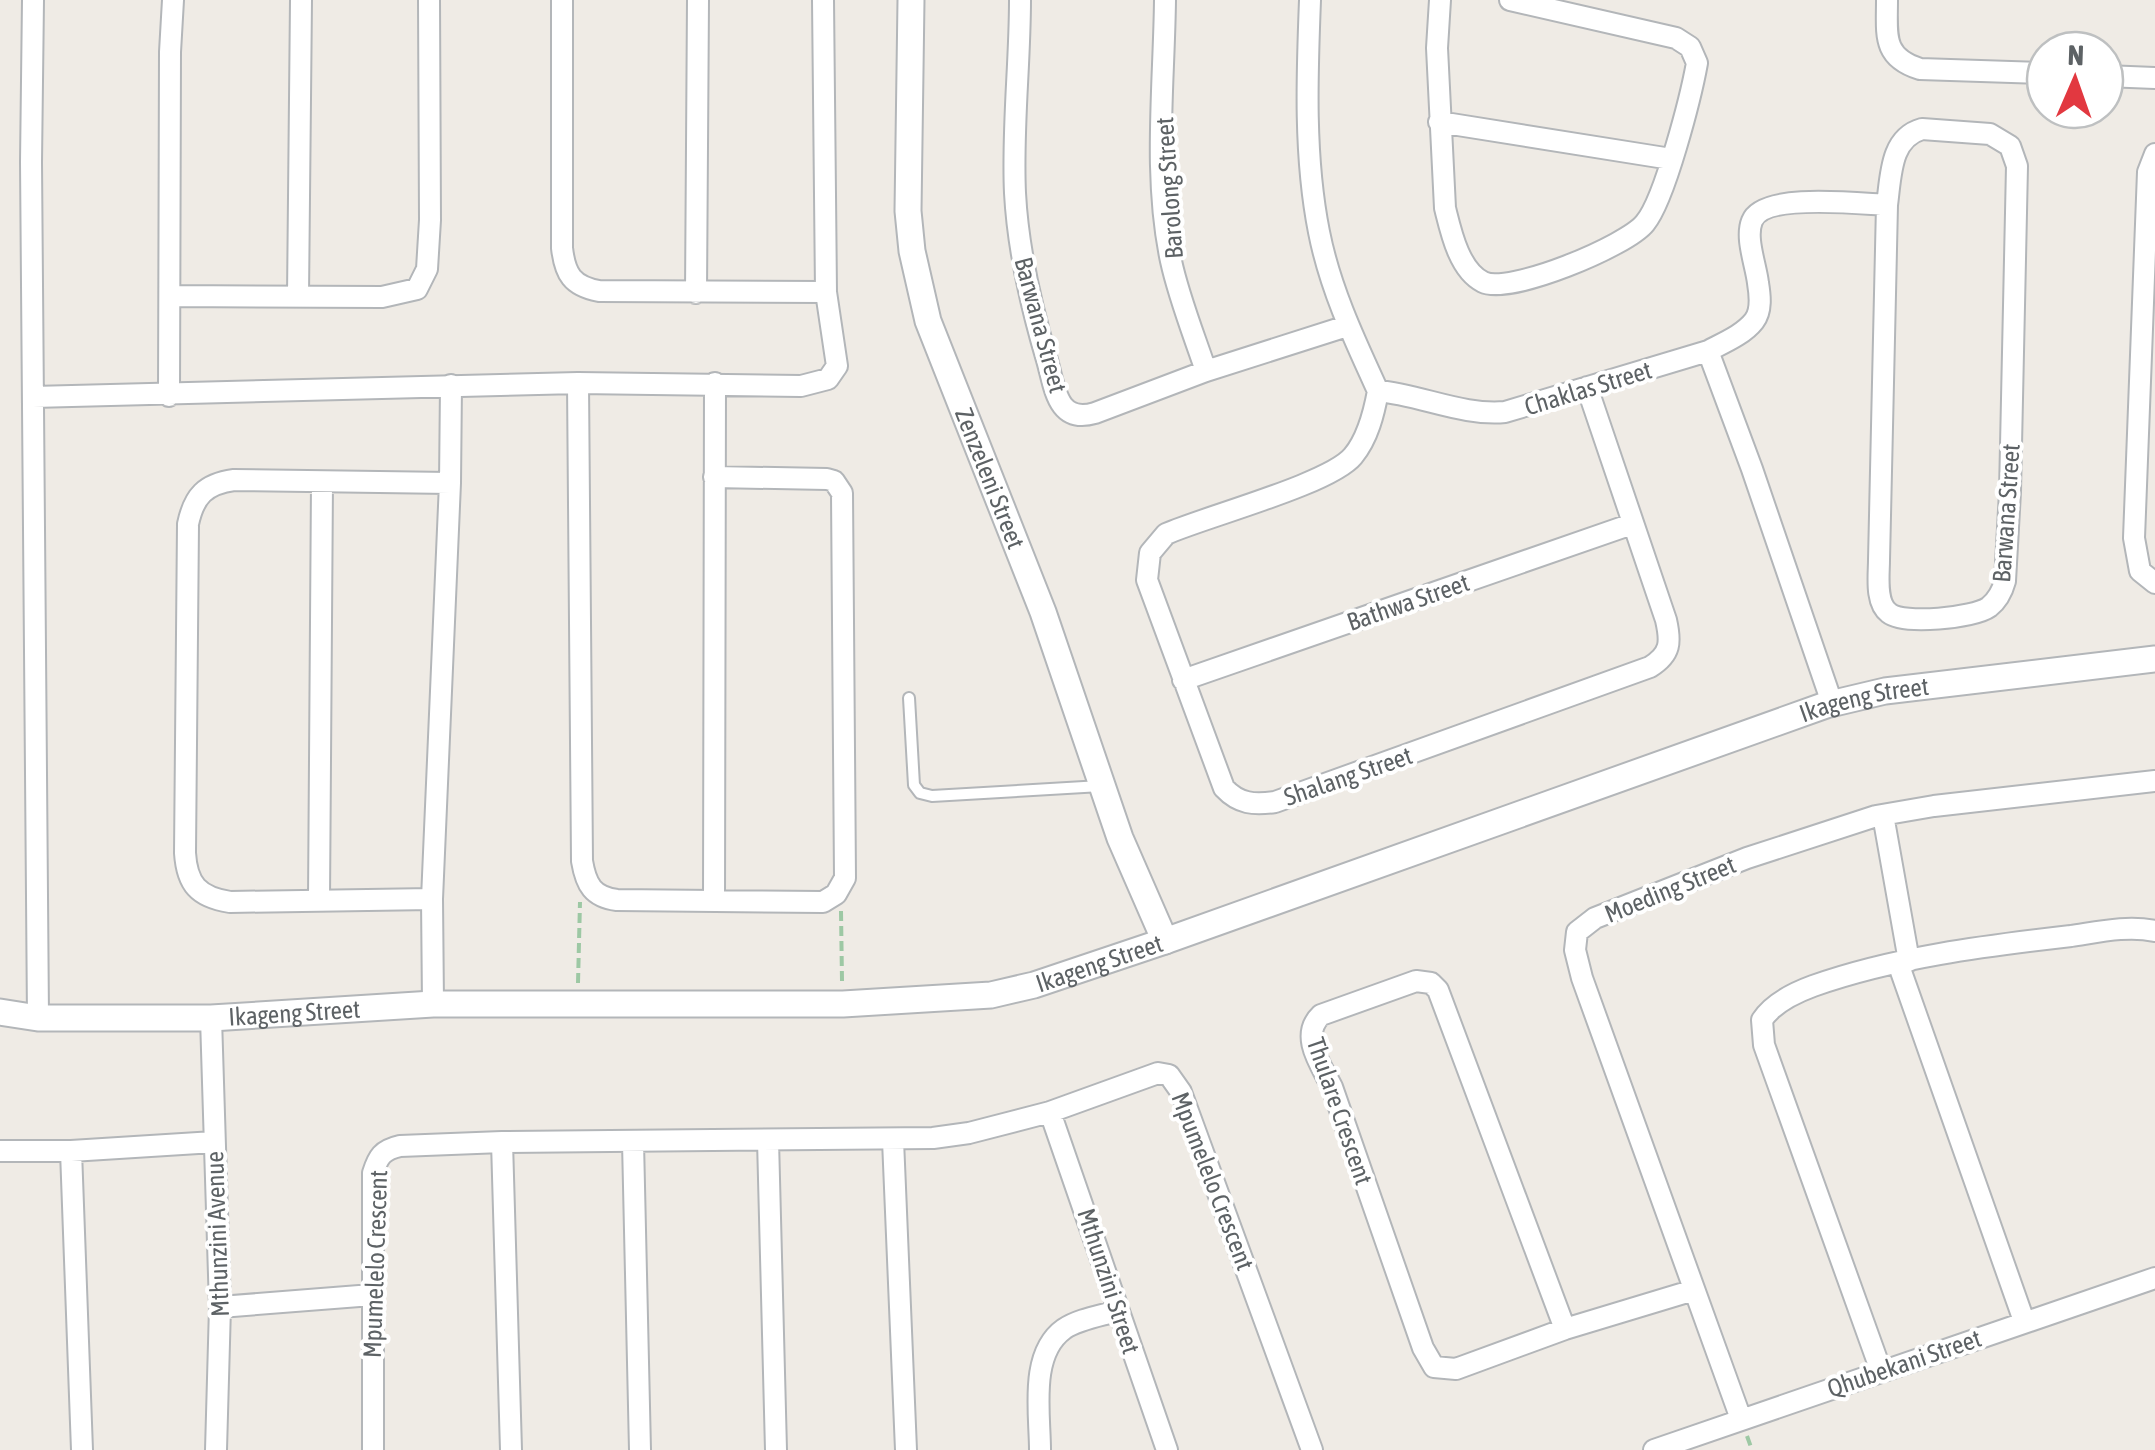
<svg xmlns="http://www.w3.org/2000/svg" width="2155" height="1450" viewBox="0 0 2155 1450" font-family="'Asap Condensed',sans-serif">
<rect width="100%" height="100%" fill="#efebe5"/>
<g fill="none" stroke-linecap="round" stroke-linejoin="round">
<g stroke="#b3b6b9" stroke-width="14">
<path id="service" d="M909 698 914 785 920 793 932 796 1101 786"/>
</g>
<g stroke="#b3b6b9" stroke-width="24">
<path id="minor" d="M33 0 31 162 38 1018
M562 0V248C565 274 572 286 599 291L826 292
M1020 0C1020 64 1012 129 1015 193 1018 250 1031 306 1047 360 1055 388 1057 424 1095 413L1206 371 1347 326
M1165 0C1164 85 1153 177 1171 261 1179 298 1194 335 1206 371
M1310 0C1307 76 1304 157 1319 232 1330 288 1354 339 1378 391
M1440 0 1437 48 1445 208C1451 232 1459 270 1483 282 1509 295 1627 246 1645 223 1665 199 1691 96 1697 63L1690 47 1676 38 1510 0
M1887 0C1887 35 1882 57 1920 69L2045 73
M2105 76 2155 78
M1439 122 1671 159
M1922 129 1990 134 2010 146 2017 166 2010 492 2005 581C2002 592 1998 600 1989 607 1974 618 1903 625 1889 613 1875 603 1879 575 1879 560L1887 205C1891 176 1890 138 1922 129Z
M2155 154 2148 172 2134 538 2140 571 2155 583
M696 293 698 0
M170 296 382 297 417 289 427 269 430 220 429 0
M298 296 301 0
M1708 351 1752 469 1832 703
M578 383 582 861C586 885 593 897 617 900L823 902 836 894 845 878 842 493 834 481 827 479 714 477
M1378 391C1374 413 1368 438 1353 456 1330 484 1207 516 1166 534L1150 553 1147 580 1224 788C1239 804 1254 805 1275 802L1650 667C1671 654 1671 642 1666 620L1587 387
M1378 391C1421 395 1463 416 1505 412L1708 351C1723 343 1743 335 1754 321 1762 311 1760 295 1758 283 1756 265 1745 238 1752 221 1763 192 1861 204 1887 205
M169 396 170 52 173 0
M33 397 578 383 801 386 828 379 837 366 826 292 823 0
M450 483 234 480C205 484 194 496 188 524L185 853C187 884 198 897 230 902L432 899 450 483 451 385
M1183 680 1632 524
M1883 815 1909 961
M432 899 433 1004
M319 900 322 482
M714 900 715 383
M1898 963 2024 1321
M211 1018 220 1307 216 1450
M1050 1112 1167 1450
M768 1140 776 1450
M893 1140 906 1450
M502 1142 511 1450
M633 1142 640 1450
M0 1151H71L214 1142
M71 1151 82 1450
M220 1307 372 1295
M1565 1329 1438 990 1431 983 1416 981 1321 1015C1299 1036 1321 1065 1332 1087L1423 1348 1434 1367 1456 1369 1565 1329 1694 1290
M1881 1371 1764 1045 1762 1020C1773 1003 1794 993 1813 986 1895 957 1985 946 2071 936 2098 932 2128 925 2155 931
M1741 1419 1582 978 1575 950 1577 932 1595 918 1747 858 1876 816 1934 806 2155 781
M373 1450V1173C378 1157 382 1150 400 1146L502 1142 933 1138 969 1133 1050 1112 1158 1073 1169 1075 1181 1092 1312 1450
M1040 1450C1040 1413 1029 1354 1064 1329 1079 1319 1100 1316 1117 1311
M1654 1450 2155 1278"/>
</g>
<g stroke="#b3b6b9" stroke-width="29">
<g id="tertiary">
<path id="s1" d="M911 0 908 211 912 251 928 321 1043 612 1120 838 1165 941"/>
<path id="s2" d="M0 1012 38 1018H211L433 1004H843L991 995 1034 985 1165 941 1826 705 1885 691 2155 659"/>
</g>
</g>
<path stroke="#9dc8a4" stroke-width="4" stroke-dasharray="10 5" stroke-linecap="butt" d="M841 911 842 981
M578 983 580 902
M1747 1436 1752 1450"/>
<use href="#service" stroke="#fff" stroke-width="10"/>
<use href="#minor" stroke="#fff" stroke-width="20"/>
<use href="#tertiary" stroke="#fff" stroke-width="25"/>
</g>
<g text-anchor="middle" dominant-baseline="central" stroke-width="8" stroke-linejoin="round" paint-order="stroke">
<g font-size="25" fill="#5d6265" stroke="#fff">
<text transform="translate(1169 188) rotate(-94)">Barolong Street</text>
<text transform="translate(1041 325) rotate(75)">Barwana Street</text>
<text transform="translate(1588 388) rotate(-17)">Chaklas Street</text>
<text stroke="none"><textPath href="#s1" startOffset="492">Zenzeleni Street</textPath></text>
<text transform="translate(2006 513) rotate(-86)">Barwana Street</text>
<text transform="translate(1408 602) rotate(-19)">Bathwa Street</text>
<text stroke="none"><textPath href="#s2" startOffset="1915">Ikageng Street</textPath></text>
<text transform="translate(1348 776) rotate(-19)">Shalang Street</text>
<text transform="translate(1670 889) rotate(-22)">Moeding Street</text>
<text stroke="none"><textPath href="#s2" startOffset="1105">Ikageng Street</textPath></text>
<text stroke="none"><textPath href="#s2" startOffset="295">Ikageng Street</textPath></text>
<text transform="translate(1340 1111) rotate(71)">Thulare Crescent</text>
<text transform="translate(1213 1181) rotate(69)">Mpumelelo Crescent</text>
<text transform="translate(217 1234) rotate(-92)">Mthunzini Avenue</text>
<text transform="translate(375 1264) rotate(-88)">Mpumelelo Crescent</text>
<text transform="translate(1109 1281) rotate(72)">Mthunzini Street</text>
<text transform="translate(1904 1363) rotate(-19)">Qhubekani Street</text>
</g>
</g>
<g transform="translate(2075 80) rotate(2)"><circle r="48" fill="#ffffff" stroke="#bec0c1" stroke-width="2.5"/>
<path d="M0-8L18 38L0 25L-18 38Z" fill="#e23840"/>
<text y="-15" font-size="28" font-weight="bold" text-anchor="middle" fill="#5d6265">N</text>
</g>
</svg>
